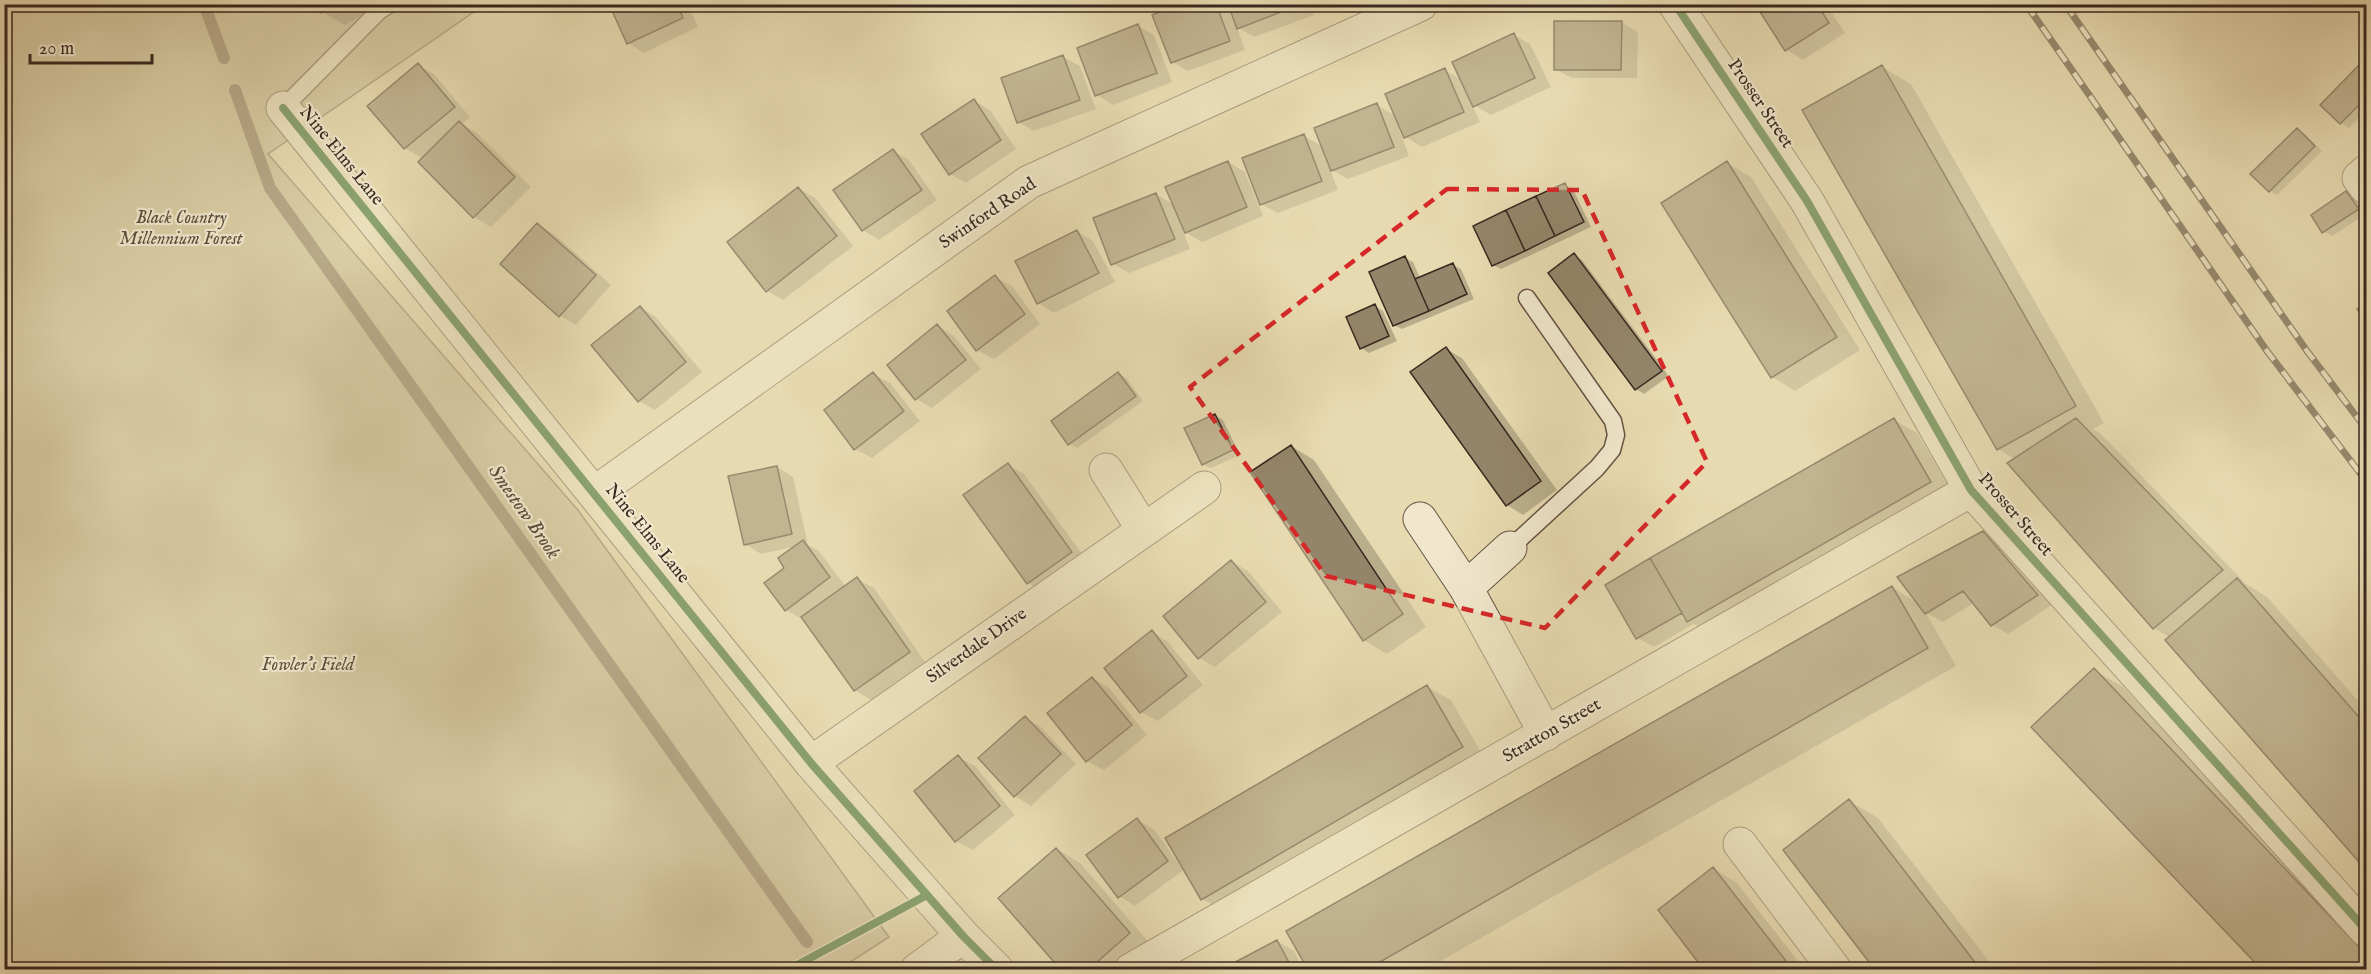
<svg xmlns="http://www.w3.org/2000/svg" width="2371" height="974" viewBox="0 0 2371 974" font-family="'IM FELL English',serif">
<rect width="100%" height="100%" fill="#e8dab0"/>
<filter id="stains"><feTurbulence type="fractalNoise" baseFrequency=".00333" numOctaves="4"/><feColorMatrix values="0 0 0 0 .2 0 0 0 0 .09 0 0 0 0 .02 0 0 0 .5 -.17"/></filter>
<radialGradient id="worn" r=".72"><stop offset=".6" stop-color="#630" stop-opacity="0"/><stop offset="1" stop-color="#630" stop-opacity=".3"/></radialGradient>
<path fill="#cabc97" stroke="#82725b" stroke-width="1.5" d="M5 5H484L268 154 577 509 889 937 838 970H5Z"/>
<path fill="#0003" fill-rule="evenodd" d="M318 4H381L345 25 322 12Z
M610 4H688L698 27 644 53 628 43Z
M1184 4H1310L1314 15 1254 37 1237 27 1245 50 1188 71 1172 62Z
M1321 4H1343L1330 10Z
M1757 4H1826L1845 33 1803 60 1787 50Z
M1621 22 1638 32 1637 78H1572L1555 69Z
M1138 26 1154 35 1172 82 1113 105 1097 95Z
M1514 35 1530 44 1551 87 1491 115 1472 104 1480 122 1422 147 1406 137 1401 128 1399 129 1409 156 1348 179 1330 169 1338 190 1278 213 1261 204 1304 136 1322 146 1377 105 1396 116 1444 70 1463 80Z
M1063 57 1080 66 1096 109 1034 131 1018 122Z
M2362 64 2366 67V110L2349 128 2341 123Z
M418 65 434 74 470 117 462 124 476 132 531 187 491 227 474 217 420 162 423 159 405 148Z
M1882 67 1911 84 2104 423 2093 429 2100 433 2246 584 2267 597 2366 710V867L2168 641 2171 638 2154 628 2009 463 2015 459 1998 449Z
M974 101 990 110 1016 149 966 183 950 174Z
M2297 130 2305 134 2322 151 2277 195 2270 191Z
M893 151 909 160 937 200 879 240 863 230Z
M1228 162 1245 172 1263 216 1202 242 1183 231 1190 249 1129 273 1113 264 1156 194 1174 205Z
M1727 163 1751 177 1860 350 1795 391 1772 377Z
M1565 185 1573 189 1591 227 1501 269 1493 265Z
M798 188 815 198 853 246 783 300 767 291Z
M2346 192 2354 197 2366 214 2332 236 2324 232Z
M538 225 554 234 611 285 576 325 559 315Z
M1077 231 1093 241 1115 282 1054 313 1038 303Z
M1574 255 1582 260 1669 376 1644 394 1636 389 1550 273Z
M1405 258 1413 262 1420 278 1453 265 1461 269 1474 299 1402 329 1394 325Z
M995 277 1012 286 1040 324 994 359 977 350Z
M1375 306 1383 311 1397 341 1369 353 1361 348Z
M640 307 656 317 702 372 655 410 639 401Z
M938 326 954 336 981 369 932 408 916 399Z
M1446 349 1462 358 1557 490 1523 515 1507 505Z
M1118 373 1126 378 1143 401 1077 448 1069 444Z
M873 374 890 383 920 421 872 458 855 449Z
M1215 415 1223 420 1240 455 1211 468 1203 464Z
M1894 420 1917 433 1954 495 1712 635 1694 624 1654 647 1637 638ZM1683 611 1687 618 1684 620 1681 614Z
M1291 446 1314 460 1426 627 1387 654 1364 640Z
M1008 465 1024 474 1088 562 1045 593 1028 583 965 496Z
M777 467 793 477 808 545 819 551 846 587 857 579 874 588 925 662 871 700 855 690 804 618 802 619 786 610 787 568 798 546 761 554 745 544Z
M1983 533 2000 542 2053 604 2008 634 1992 625 1974 603 1943 622 1926 613 1956 666 1425 970H1310L1892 587 1918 603Z
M1232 562 1248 571 1282 612 1215 667 1199 658Z
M1152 632 1168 642 1203 685 1158 721 1141 712 1107 668Z
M2094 670 2123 687 2366 942V970H2264Z
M1093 678 1109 688 1147 735 1104 770 1087 761Z
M1427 687 1451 700 1486 761 1226 912 1202 899 1185 869 1135 906 1119 896 1137 820 1154 829 1181 867Z
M1025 718 1041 727 1076 764 1031 806 1015 796 980 758Z
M958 757 975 766 1015 815 973 850 956 841 916 792Z
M1849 801 1878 818 1996 970H1877Z
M1057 849 1080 863 1153 947 1127 970H1063Z
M1714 869 1737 883 1805 970H1706Z
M1277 941 1294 951 1304 970H1226Z"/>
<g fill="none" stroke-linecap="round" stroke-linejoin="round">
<path stroke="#7e6e59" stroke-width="12" d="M204 4 224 58
M235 90 270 188 807 942"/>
</g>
<path fill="#94856a" stroke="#39281f" stroke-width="1.5" d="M316 4H335L321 13Z
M609 4H677L683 18 627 44Z
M1179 4H1216L1230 41 1171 63 1152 15Z
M1228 4H1298L1299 5 1237 29Z
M1755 4H1817L1829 23 1785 51Z
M1554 21H1622L1621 70H1554Z
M1138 24 1157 73 1095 96 1077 48Z
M1514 33 1535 78 1473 107 1452 62Z
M1063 55 1080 100 1017 123 1001 78Z
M2362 62 2366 67V98L2340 124 2320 105Z
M418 63 455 107 404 149 367 106Z
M1882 65 2076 406 1997 450 1802 110Z
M1445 68 1464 112 1404 138 1385 94Z
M974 99 1001 140 949 175 921 134Z
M1377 103 1394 147 1331 171 1314 128Z
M459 121 515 177 473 218 418 162Z
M2297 128 2315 146 2269 192 2250 174Z
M1304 134 1322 181 1260 205 1242 158Z
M893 149 922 190 862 231 833 190Z
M1228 161 1247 207 1185 233 1165 187Z
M1727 161 1837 337 1771 378 1661 203Z
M1565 183 1584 222 1555 236 1536 196Z
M798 187 837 236 766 292 727 242Z
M2346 191 2359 209 2322 233 2311 215Z
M1156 193 1175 239 1111 265 1093 218Z
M1536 196 1555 236 1525 251 1506 210Z
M1506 210 1525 251 1492 266 1473 226Z
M537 223 596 275 559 317 500 264Z
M1077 230 1099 273 1037 304 1015 261Z
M1574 253 1662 371 1635 390 1548 273Z
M1405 256 1429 311 1393 326 1369 272Z
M1453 263 1467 294 1429 311 1415 279Z
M995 275 1025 314 976 351 947 311Z
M2366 303V322L2357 309Z
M1375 304 1389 336 1360 349 1346 317Z
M640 306 686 362 638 402 591 345Z
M937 324 966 360 915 400 887 365Z
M1446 347 1541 481 1506 506 1410 372Z
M873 372 904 411 854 450 824 410Z
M1118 372 1136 396 1068 445 1051 421Z
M1215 414 1233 450 1202 465 1184 428Z
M1894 418 1931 482 1687 622 1650 558Z
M2076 418 2223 570 2153 629 2007 463Z
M1291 445 1403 614 1363 641 1250 472Z
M1008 463 1072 552 1027 584 963 495Z
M777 466 792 534 744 545 728 476Z
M1983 531 2038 595 1991 626 1963 591 1925 614 1897 577Z
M803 540 830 577 785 611 764 583 784 568 778 558Z
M1650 558 1682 613 1636 639 1605 585Z
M1231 560 1266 602 1198 659 1163 616Z
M857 577 910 652 854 691 801 617Z
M2237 578 2366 725V870L2165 640Z
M1892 586 1928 648 1366 970H1308L1286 931Z
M1152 630 1187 676 1140 713 1104 668Z
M2094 668 2366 954V970H2262L2031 727Z
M1092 677 1132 725 1086 762 1047 713Z
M1427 685 1463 747 1201 900 1165 838Z
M1025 716 1061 754 1014 797 978 758Z
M958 755 1000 806 955 842 914 791Z
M1849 799 1981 970H1875L1783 850Z
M1137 818 1168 861 1118 898 1086 855Z
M1056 848 1130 933 1088 970H1061L998 898Z
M1713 867 1793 970H1704L1658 910Z
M1277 940 1293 970H1224V968Z"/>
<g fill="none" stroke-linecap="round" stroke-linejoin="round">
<g stroke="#655443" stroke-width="19">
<path id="lane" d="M283 108 379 11 390 4
M1510 548 1597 468 1612 450 1616 435 1613 421 1527 298"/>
</g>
<g stroke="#655443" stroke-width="35">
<path id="street" d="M1675 4 1807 201 1971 490 2366 930
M283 108 811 763 963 936 997 970
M2366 172 2359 178 2366 187
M1106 470 1143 529
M595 493 1029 182 1421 4
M1420 519 1466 588 1546 734
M1466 588 1510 548
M811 763 1204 488
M1740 844 1835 970
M917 970 963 936
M1131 970 1971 490"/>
</g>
<use href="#lane" stroke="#f0e7cc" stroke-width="16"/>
<use href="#street" stroke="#f0e7cc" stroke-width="33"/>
<g stroke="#39281f" stroke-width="7">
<path id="rail" d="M2026 4 2267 351 2366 481
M2065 4 2307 351 2366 429"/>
</g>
<use href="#rail" stroke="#f0e7cc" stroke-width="4.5" stroke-dasharray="14" stroke-linecap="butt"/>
<g stroke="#f0e7cc" stroke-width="11">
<path id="cycleway" d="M1675 4 1807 201 1971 490 2366 930
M283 108 811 763 963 936 997 970
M788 970 927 895"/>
</g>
<use href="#cycleway" stroke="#1b5e20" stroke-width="8"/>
</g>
<path d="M0 0H2371V974H0ZM1447 189 1582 190 1707 462 1545 628 1326 576 1190 387Z" fill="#e8dab0" fill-opacity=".55" fill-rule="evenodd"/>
<path fill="none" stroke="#d62828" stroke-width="4.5" stroke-dasharray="12 8" stroke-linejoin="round" d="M1447 189 1582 190 1707 462 1545 628 1326 576 1190 387Z"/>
<g text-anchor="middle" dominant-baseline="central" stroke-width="4.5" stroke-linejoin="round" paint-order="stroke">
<g font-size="18" fill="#39281f" stroke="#f0e7cc">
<text transform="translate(1760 104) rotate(56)">Prosser Street</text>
<text transform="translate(341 156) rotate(51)">Nine Elms Lane</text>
<text transform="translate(988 214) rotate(-34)">Swinford Road</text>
<text transform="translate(2015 515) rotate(49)">Prosser Street</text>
<text transform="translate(647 534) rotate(51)">Nine Elms Lane</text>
<text transform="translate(977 646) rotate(-35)">Silverdale Drive</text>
<text transform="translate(1552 731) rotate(-30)">Stratton Street</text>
</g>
<g font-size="18" font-style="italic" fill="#5d4d3d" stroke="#f0e7cc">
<text x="181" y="218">Black Country<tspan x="181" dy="21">Millennium Forest</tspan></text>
<text x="308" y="665">Fowler's Field</text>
</g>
<g font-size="20" font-style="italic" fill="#5c4b3c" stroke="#f0e7cc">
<text transform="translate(524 512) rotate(55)">Smestow Brook</text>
</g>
</g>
<rect width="2371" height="974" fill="none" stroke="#e8dab0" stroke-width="24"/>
<rect x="6" y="6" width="2359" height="962" fill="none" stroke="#39281f" stroke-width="3"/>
<rect x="12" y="12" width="2347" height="950" fill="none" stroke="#39281f" stroke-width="1.5"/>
<path d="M30 54v9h122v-9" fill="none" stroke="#39281f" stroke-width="3"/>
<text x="39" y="54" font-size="18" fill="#39281f" stroke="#f0e7cc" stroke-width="4.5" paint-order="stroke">20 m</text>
<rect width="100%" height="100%" filter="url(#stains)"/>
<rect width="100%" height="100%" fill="url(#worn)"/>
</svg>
